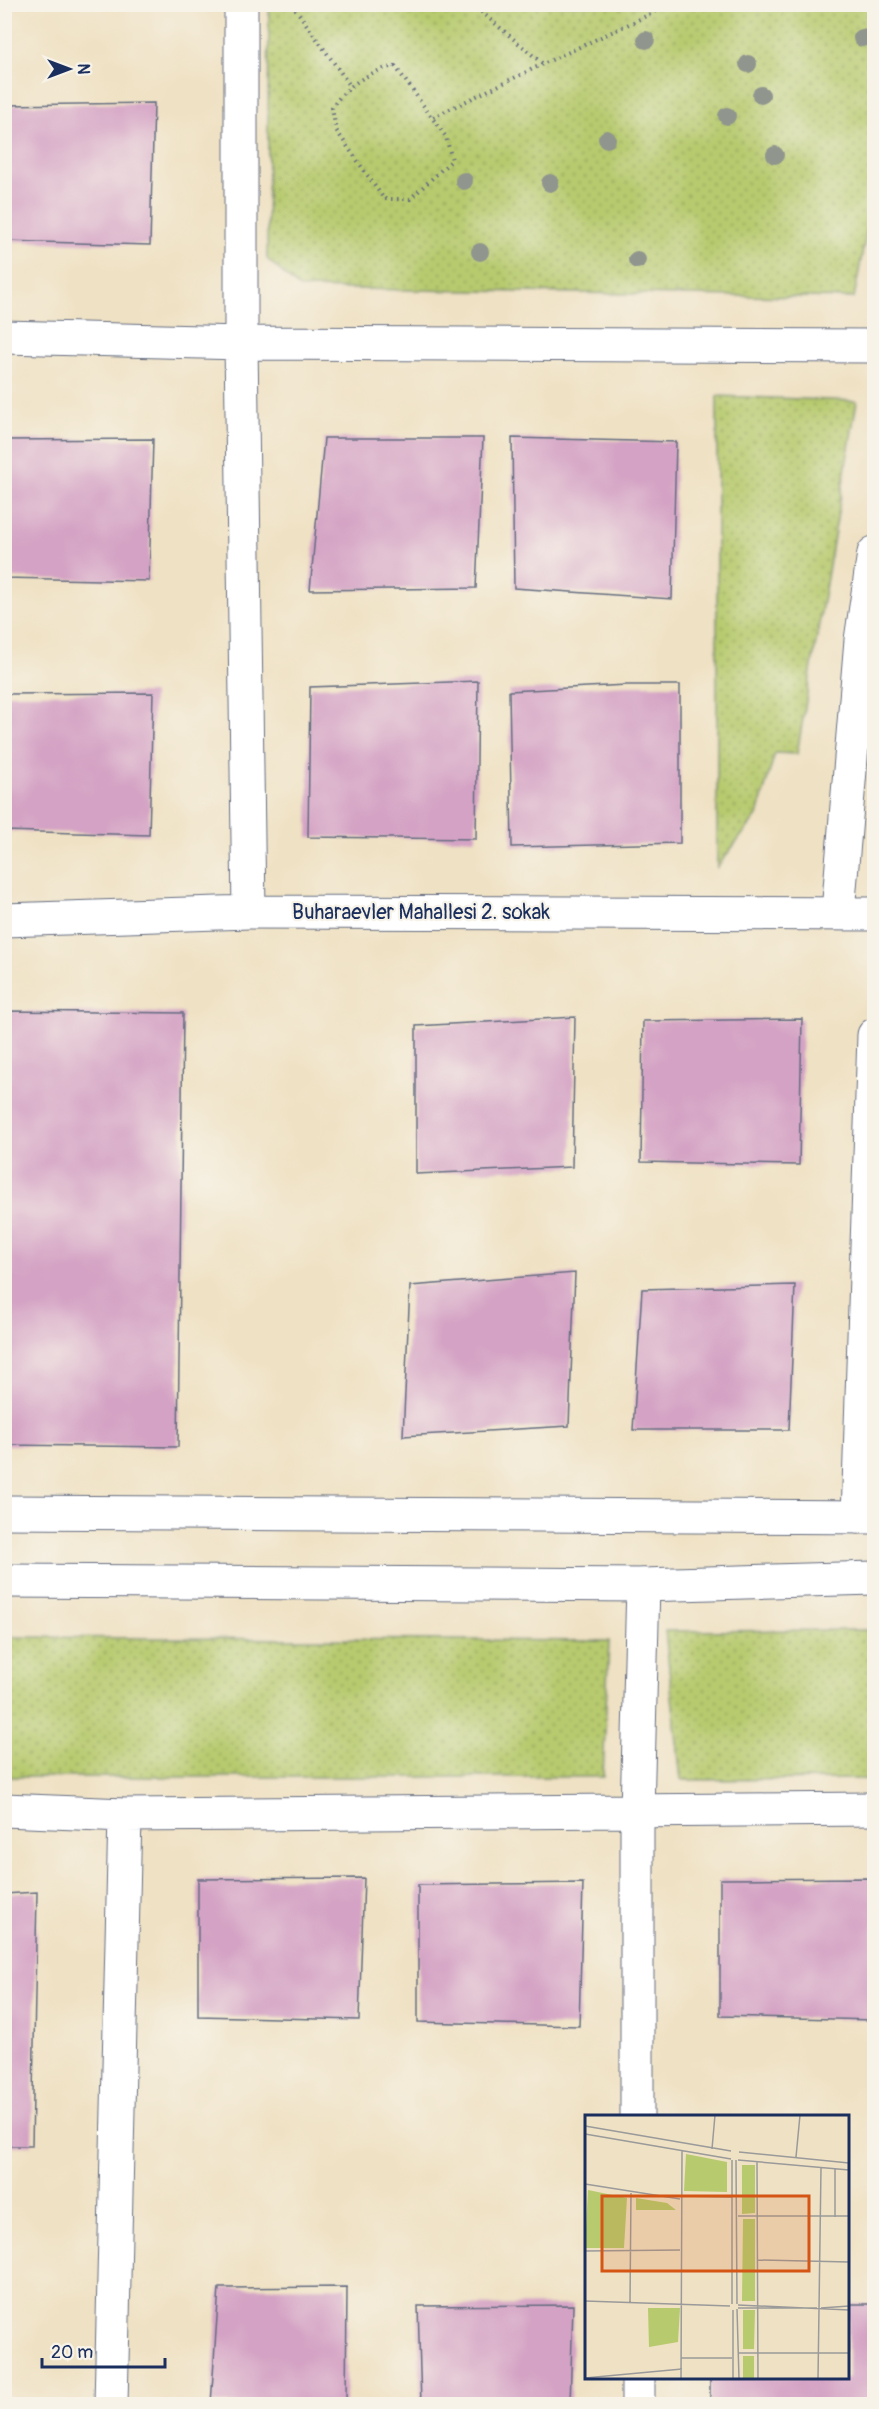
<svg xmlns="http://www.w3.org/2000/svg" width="879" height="2409" viewBox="0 0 879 2409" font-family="Pangolin,sans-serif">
<defs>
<pattern id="park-dots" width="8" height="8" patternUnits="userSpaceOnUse" patternTransform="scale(1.5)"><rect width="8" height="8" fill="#b7ca6e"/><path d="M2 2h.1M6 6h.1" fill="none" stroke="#94a45e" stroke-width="1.8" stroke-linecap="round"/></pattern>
</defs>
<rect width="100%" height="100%" fill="#f7f3e8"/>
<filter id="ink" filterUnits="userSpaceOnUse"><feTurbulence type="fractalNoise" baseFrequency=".0167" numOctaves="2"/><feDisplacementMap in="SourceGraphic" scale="12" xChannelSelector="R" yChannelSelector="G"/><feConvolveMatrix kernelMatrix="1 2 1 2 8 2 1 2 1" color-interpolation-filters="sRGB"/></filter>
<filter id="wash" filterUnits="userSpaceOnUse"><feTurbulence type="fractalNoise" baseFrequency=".008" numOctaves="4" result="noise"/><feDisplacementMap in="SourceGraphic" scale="24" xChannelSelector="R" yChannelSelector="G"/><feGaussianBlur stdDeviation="1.35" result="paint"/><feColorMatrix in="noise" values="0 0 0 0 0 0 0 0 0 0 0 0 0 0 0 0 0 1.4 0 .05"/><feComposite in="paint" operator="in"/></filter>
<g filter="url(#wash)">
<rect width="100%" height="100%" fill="#efe1c3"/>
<path fill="url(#park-dots)" stroke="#697c66" stroke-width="1.5" d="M269 5H874V191L854 298 299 288 267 259Z
M717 396 857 401 797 754 775 753 757 816 717 867Z
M874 1630V1779L681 1780 665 1631Z
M5 1637 609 1641 603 1777H5Z"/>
<g id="blocks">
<path fill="#d4a2c4" d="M154 103 150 245 4 241V105Z
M324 438H483L476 588 310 590Z
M512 438 676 442 672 599 514 588Z
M153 439 149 581 4 578V440Z
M478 681 476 839 308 837 310 687Z
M627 685H680V843L512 847 509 691Z
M153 693 149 835 4 831V694Z
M4 1011 183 1013 178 1447 4 1445Z
M575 1017 572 1167 416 1174V1026Z
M802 1019 799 1165 641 1162 643 1021Z
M575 1273 569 1426 403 1436 410 1286Z
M795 1285 789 1430H633L642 1289Z
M364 1878 359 2020 198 2016V1879Z
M874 1878V2020L720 2016V1879Z
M583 1883 579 2026 418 2022V1885Z
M37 1892 32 2146H4V1894Z
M347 2287 346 2404H211L219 2288Z
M848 2304H874L872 2404H710V2378H848Z
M573 2305 570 2404H421L418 2306Z"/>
</g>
</g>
<g filter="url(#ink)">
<use href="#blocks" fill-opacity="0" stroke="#656d81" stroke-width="1.5"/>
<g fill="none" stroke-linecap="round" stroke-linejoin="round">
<g stroke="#656d81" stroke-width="35">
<path id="minor" d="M241 4V343L249 912
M4 337 241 343 874 346
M838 912 861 640 874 553
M4 920 249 912 874 914
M858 1517 874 1035
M4 1810 125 1815 874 1809
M637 2116V1811L643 1585
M638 2378V2404
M111 2404 125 1815"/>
</g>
<g stroke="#656d81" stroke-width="35">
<path id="tertiary" d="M4 1512 874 1517
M4 1581 643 1585 874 1578"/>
</g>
<path stroke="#656d81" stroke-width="4" stroke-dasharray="1.5 4.5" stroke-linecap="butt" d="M292 4 351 87
M472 4 543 64 672 4
M707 4 718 8 741 4
M395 66 446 137 452 160 410 199H384L336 130 332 108C345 86 370 71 395 66Z
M433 117 543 64"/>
<use href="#minor" stroke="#fff" stroke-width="33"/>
<use href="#tertiary" stroke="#fff" stroke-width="33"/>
</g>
<g fill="#90958e">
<circle cx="862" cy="38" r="9"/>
<circle cx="646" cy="40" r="9"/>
<circle cx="748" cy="64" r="9"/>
<circle cx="761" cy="95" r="9"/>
<circle cx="727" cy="116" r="9"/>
<circle cx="607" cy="139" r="9"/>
<circle cx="775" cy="155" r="9"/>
<circle cx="464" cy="181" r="9"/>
<circle cx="550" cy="183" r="9"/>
<circle cx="480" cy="252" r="9"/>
<circle cx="637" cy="260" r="9"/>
</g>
</g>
<g text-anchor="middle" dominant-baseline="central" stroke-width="4.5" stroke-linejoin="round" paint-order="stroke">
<g font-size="21" fill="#1b2f5e" stroke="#f7f3e8">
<text x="421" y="912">Buharaevler Mahallesi 2. sokak</text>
</g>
</g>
<g transform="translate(585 2115)">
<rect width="264" height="264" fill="#efe1c3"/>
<path d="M101 39 142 47V77L99 76ZM157 50H170V98L157 99ZM3 75 42 83 39 133H0ZM51 83 82 88 91 95H51ZM158 104H170V186H157ZM63 193H95L93 227 64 232ZM158 195H170L169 234H158ZM158 241H169V264H158Z" fill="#b7ca6e"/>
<path fill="none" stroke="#9a9a9b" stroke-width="1.5" d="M0 11 146 36M0 19 146 44M127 34 130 0M154 37 264 48M211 42 215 0M151 45 152 189M153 45 264 55M172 46 173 264M0 69 95 84M95 81 147 82M153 101H264M250 102V54M0 136 95 135M173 145 264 147M0 186 145 191M45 187 46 78M147 189V45M153 190 264 195M153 193H232M236 193 264 191M152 194 154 264M148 195V264M154 238H264M96 243H147M0 263 97 254M96 264 97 36M233 264 236 53"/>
<path fill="#d45514" fill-opacity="0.15" stroke="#d45514" stroke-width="3" d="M17 81H224V156H17Z"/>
<rect width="264" height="264" fill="none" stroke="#1b2f5e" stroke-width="3"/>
</g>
<rect width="879" height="2409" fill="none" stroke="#f7f3e8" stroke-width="24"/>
<g transform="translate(69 69) rotate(90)" stroke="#f7f3e8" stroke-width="4.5" paint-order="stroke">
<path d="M0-4.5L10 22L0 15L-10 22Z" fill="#1b2f5e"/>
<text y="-9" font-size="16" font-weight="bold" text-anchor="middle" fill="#1b2f5e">N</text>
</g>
<path d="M42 2358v9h123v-9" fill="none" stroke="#1b2f5e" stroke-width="3"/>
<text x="51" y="2358" font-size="18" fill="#1b2f5e" stroke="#f7f3e8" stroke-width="4.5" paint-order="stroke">20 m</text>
</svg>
